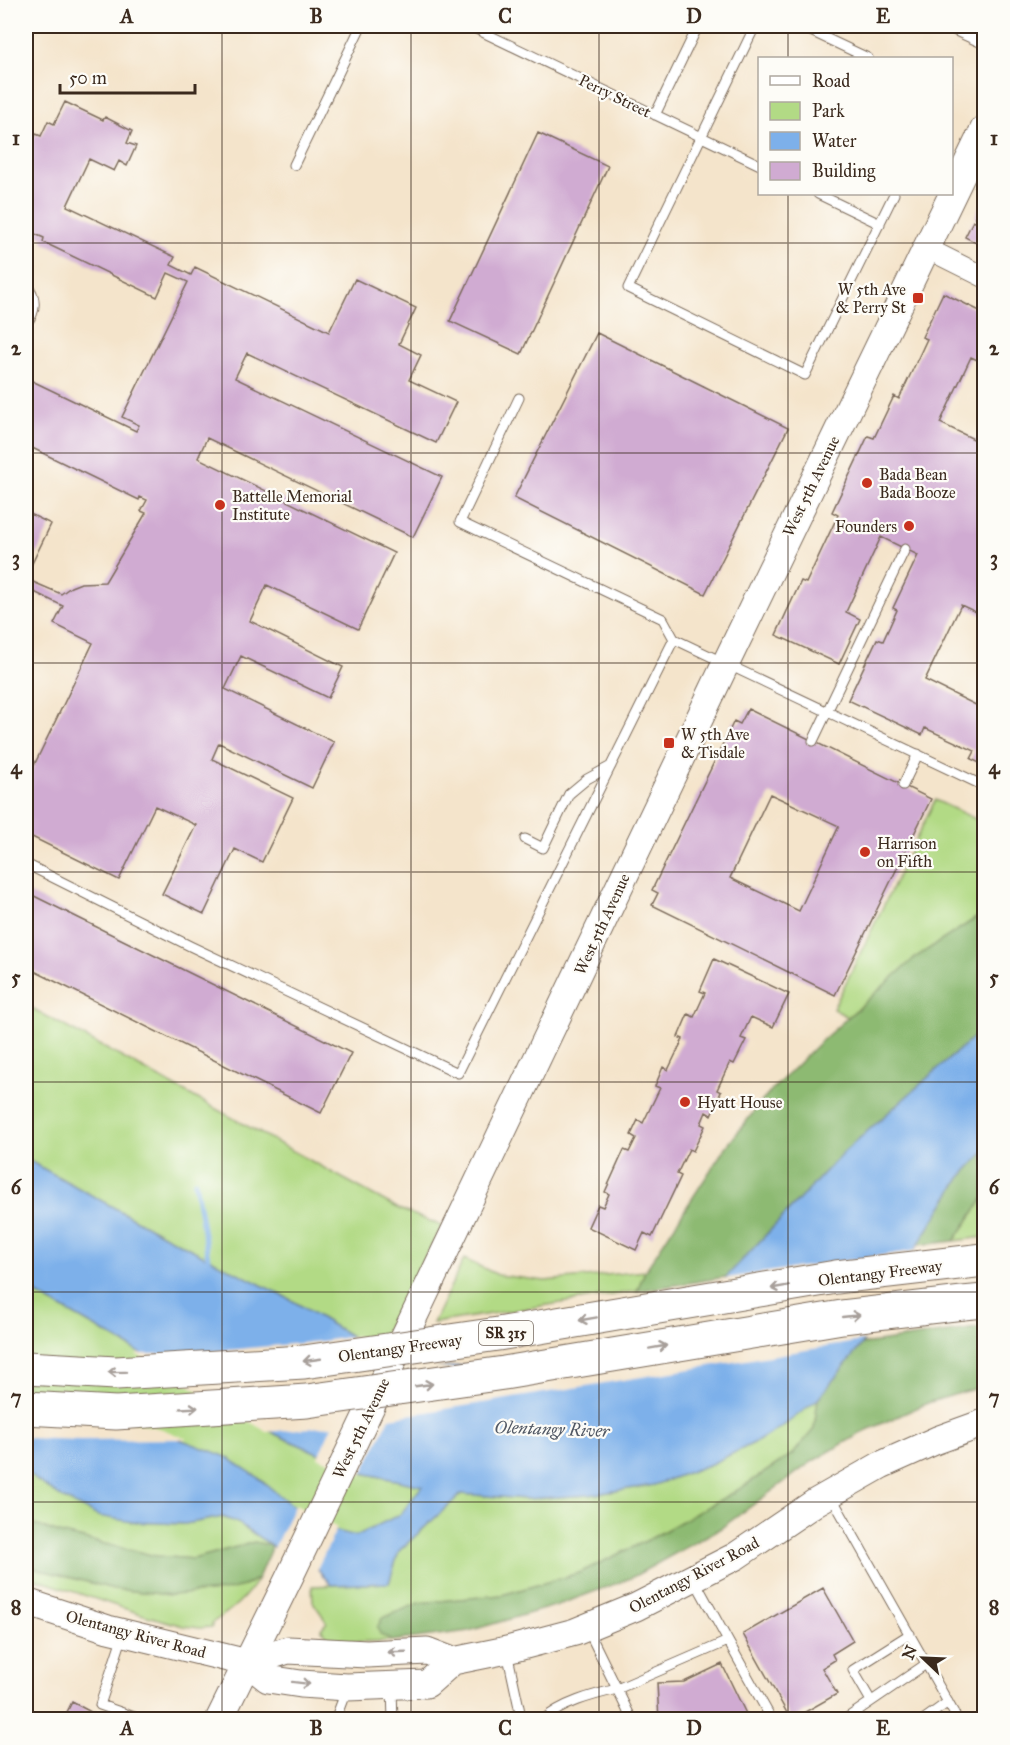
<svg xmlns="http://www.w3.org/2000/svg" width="1010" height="1745" viewBox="0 0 1010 1745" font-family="'IM FELL Great Primer',serif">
<rect width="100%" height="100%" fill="#fdfcf7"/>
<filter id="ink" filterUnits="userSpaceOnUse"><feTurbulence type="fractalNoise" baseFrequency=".0167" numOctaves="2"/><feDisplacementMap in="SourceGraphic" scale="12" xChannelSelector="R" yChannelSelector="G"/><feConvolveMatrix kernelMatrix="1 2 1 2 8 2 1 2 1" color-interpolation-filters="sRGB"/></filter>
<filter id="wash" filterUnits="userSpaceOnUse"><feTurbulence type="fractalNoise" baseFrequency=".008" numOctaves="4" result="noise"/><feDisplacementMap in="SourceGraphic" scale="24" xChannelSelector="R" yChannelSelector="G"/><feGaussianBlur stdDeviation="1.35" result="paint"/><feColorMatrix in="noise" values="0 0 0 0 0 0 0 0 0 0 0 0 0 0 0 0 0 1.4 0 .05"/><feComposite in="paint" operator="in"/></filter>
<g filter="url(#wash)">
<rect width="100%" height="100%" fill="#f4e4cb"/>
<path fill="#b2da85" stroke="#768252" stroke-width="1.5" d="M935 800 984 823V913L916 957 848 1017 833 1009Z
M26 1005 399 1209 442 1226 375 1351 293 1301 167 1237 26 1159Z
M984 1198V1237L954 1241Z
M464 1259 498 1275 545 1281 645 1271 637 1291 433 1323Z
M26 1288 118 1340 277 1435 363 1473 423 1486 401 1514 356 1536 336 1531 289 1504 256 1476 26 1400Z
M818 1399 814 1429 794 1453 738 1490 650 1539 579 1573 502 1595 419 1603 392 1641 338 1642 328 1637 321 1629 327 1622 313 1602 312 1586 389 1583 399 1551 461 1494 526 1499 589 1495 654 1485 711 1464 758 1441 786 1424Z
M26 1473 64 1499 132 1522 185 1524 222 1517 238 1523 272 1546 254 1542 193 1559 156 1556 62 1534 26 1522Z
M26 1566 114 1589 171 1595 244 1586 258 1578C246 1599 231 1610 212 1623V1627L200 1628 183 1626 144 1615 26 1576Z"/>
<path fill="#8dba72" stroke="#647248" stroke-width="1.5" d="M984 913V1028L845 1151 726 1277 637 1291 645 1271 723 1151 767 1095 819 1043 916 957Z
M984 1152V1198L954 1241 918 1245 960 1178Z
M984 1327V1386L930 1402 865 1431 813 1461 721 1528 631 1578 558 1605 469 1631 392 1641 381 1635 377 1628 382 1618 419 1603 502 1595 579 1573 650 1539 738 1490 794 1453 814 1429 818 1399 862 1344Z
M26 1522 62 1534 156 1556 193 1559 255 1542 272 1546 258 1578 244 1586 223 1591 171 1595 114 1589 26 1566Z"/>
<path fill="#7db0ea" stroke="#5c6d84" stroke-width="1.5" d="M984 1028V1152L960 1178 918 1245 862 1344 818 1399 786 1424 758 1441 711 1464 654 1485 589 1495 526 1499 461 1494 399 1551 389 1583 331 1585 317 1568 272 1546 238 1523 223 1517 185 1524 132 1522 98 1516 64 1499 26 1473V1400L161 1432 227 1457 256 1476 290 1504 336 1531 356 1536 401 1514 422 1486 363 1473 277 1435 118 1340 26 1288V1159L167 1237 293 1301 375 1351 423 1370 663 1344 845 1151Z"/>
<path fill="#f4e4cb" d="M919 1250 868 1340 390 1418 361 1476 318 1457 332 1426 267 1432 136 1354H188L323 1341 355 1336 376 1348 423 1367 495 1372 661 1341 720 1279Z
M26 1397 162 1429 187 1439 80 1440 26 1438Z
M295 1504 337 1528 316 1571 273 1550Z"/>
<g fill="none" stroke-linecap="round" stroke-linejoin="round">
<path stroke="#7db0ea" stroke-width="5" d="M195 1182 208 1258"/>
</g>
<g id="blocks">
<path fill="#d0abd2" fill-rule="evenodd" d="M65 102 103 120 105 117 132 131 127 143 136 146 127 166 119 161 114 171 89 159 67 206 175 257 171 265 191 275 195 267 329 332 355 279 416 308 399 344 421 355 409 380 456 402 436 443 247 353 235 378 442 477 413 537 207 438 198 458 394 553 358 629 267 585 250 621 343 667 328 698 241 656 225 689 334 742 312 788 219 743 212 759 293 798 262 862 235 849 204 914 162 894 196 825 155 806 119 880 26 834V782L93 643 54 624 63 606 26 588V579L61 594 71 587 81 583 105 582 146 513 141 511 147 500 140 497 139 500 26 445V378L136 431 139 425 122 417 188 282 168 273 157 297 43 242 44 238 26 230V156L36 134 41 136 48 121 54 124Z
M538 133 608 166 521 354 450 321Z
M984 197V221L975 217Z
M973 221 984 226V247L965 237Z
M943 293 984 313V363L971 357 940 423 984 444V616L961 605 925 680 984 709V765L971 759 975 751 925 728 922 735 848 700 877 639 883 641 897 610 893 608 918 555 881 537 846 612 860 619 839 664 776 635 801 581 806 583 838 515 832 512 868 436 874 438 894 396 899 399 927 339 922 337Z
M597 333 788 428 705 594 514 498Z
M26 512 51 524 26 576Z
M748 709 931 799 835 995 652 905 658 893 652 890 734 721 740 724ZM770 794 839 826 799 911 730 878Z
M26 892 351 1053 321 1113 26 967Z
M714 959 789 994 773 1027 751 1017 741 1038 746 1040 734 1064 730 1062 717 1090 721 1092 711 1115 706 1112 701 1124 705 1126 693 1151 689 1149 677 1174 681 1176 652 1237 644 1233 636 1250 588 1227 598 1205 603 1207 609 1194 605 1192 624 1150 629 1152 636 1138 631 1135 638 1120 643 1123 660 1088 655 1086 663 1067 668 1070 683 1039 678 1037 688 1014 694 1017 705 993 700 991Z
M823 1588 853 1641 832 1654 835 1660 822 1668 837 1694 791 1720 743 1634Z
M722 1664 749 1720H659L657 1683 684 1682Z
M72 1702 106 1720H63Z"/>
</g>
</g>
<g filter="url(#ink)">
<use href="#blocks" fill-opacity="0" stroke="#7c6b5b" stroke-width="1.5"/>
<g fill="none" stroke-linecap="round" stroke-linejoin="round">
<g stroke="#7c6b5b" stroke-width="11">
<path id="lane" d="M470 26 760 165
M755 26 628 288 805 375 894 194
M800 26 868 58
M655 115 698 26
M294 165 361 26
M818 194 880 224
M26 284C37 296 37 312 26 323
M519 398 460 522 663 619 674 639
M813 741 905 549
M903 785 918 754
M525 839 543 848 569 794 587 779 611 766
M26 864 190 946 458 1073 674 639 984 786
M831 1496 958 1720
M588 1630 617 1689 728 1641 695 1581
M123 1635 100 1705 143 1720
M728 1641 772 1720
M507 1652 520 1712 516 1720
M392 1689 393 1720
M871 1701 853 1670 910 1634
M335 1720 346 1691
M543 1720C562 1703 592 1695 617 1689L632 1720
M844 1720 926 1664
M923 1720 948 1702"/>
</g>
<g stroke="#7c6b5b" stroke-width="22">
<path id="street" d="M958 26 984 38
M926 248 984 277"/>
</g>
<g stroke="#7c6b5b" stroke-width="29">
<path id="secondary" d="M26 1602 108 1629 248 1663 268 1679 301 1684 347 1687 427 1684 453 1661 507 1650 575 1632 636 1607 736 1556 816 1502 881 1465 937 1440 984 1423
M248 1663 288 1650 367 1654 427 1651 453 1661
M219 1720 289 1578 726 663 984 129"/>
</g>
<g stroke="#7c6b5b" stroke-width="35">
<path id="highway" d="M963 1303 984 1301"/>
</g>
<use href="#lane" stroke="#fff" stroke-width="9"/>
<use href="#street" stroke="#fff" stroke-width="20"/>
<use href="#secondary" stroke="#fff" stroke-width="27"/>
<use href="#highway" stroke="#fff" stroke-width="33"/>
<g stroke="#7c6b5b" stroke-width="35" stroke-linecap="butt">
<path id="highway-bridge" d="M26 1368 116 1373 304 1362 498 1334 836 1277 984 1260
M26 1408 116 1413 307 1401 504 1373 842 1317 963 1303"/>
</g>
<use href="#highway-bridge" stroke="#fff" stroke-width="33"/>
</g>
<defs><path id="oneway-shaft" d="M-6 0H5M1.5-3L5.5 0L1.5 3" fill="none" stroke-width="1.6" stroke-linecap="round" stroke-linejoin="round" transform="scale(1.5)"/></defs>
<g stroke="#a79f9a">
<use href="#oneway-shaft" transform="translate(780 1287) rotate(170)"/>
<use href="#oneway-shaft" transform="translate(851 1316) rotate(-6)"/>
<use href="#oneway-shaft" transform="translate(588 1319) rotate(170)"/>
<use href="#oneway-shaft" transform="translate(658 1347) rotate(-10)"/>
<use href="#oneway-shaft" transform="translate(312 1360) rotate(172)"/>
<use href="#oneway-shaft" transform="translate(117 1372) rotate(179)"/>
<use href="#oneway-shaft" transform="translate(424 1385) rotate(-8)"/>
<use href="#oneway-shaft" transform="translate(189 1408) rotate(-3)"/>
<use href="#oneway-shaft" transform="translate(397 1652) rotate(178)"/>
<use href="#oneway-shaft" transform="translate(301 1683) rotate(7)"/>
</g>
</g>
<path fill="none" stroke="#3b2a1e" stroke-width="1.5" stroke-opacity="0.55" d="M222 26V1720M411 26V1720M599 26V1720M788 26V58M788 194V1720M26 243H984M26 453H984M26 663H984M26 872H984M26 1082H984M26 1292H984M26 1502H984"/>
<g fill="#c8321e" stroke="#fdfcf7" stroke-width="2">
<rect x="912" y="292" width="12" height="12" rx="3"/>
<circle cx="867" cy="483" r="6"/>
<circle cx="220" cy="505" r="6"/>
<circle cx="909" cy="526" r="6"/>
<rect x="663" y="737" width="12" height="12" rx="3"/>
<circle cx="865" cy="852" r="6"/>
<circle cx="685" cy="1102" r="6"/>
</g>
<g text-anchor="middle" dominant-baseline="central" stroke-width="4.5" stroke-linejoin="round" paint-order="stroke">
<rect fill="#fdfcf7" stroke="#75695f" stroke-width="1.5" x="479" y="1321" width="54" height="24" rx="4.5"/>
<g font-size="15" font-weight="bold" fill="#3b2a1e">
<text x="506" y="1333">SR 315</text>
</g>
<g font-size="16" fill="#3b2a1e" stroke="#fdfcf7">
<text transform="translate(615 96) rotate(26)">Perry Street</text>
<text transform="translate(811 486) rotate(-64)">West 5th Avenue</text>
<text transform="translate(602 924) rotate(-65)">West 5th Avenue</text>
<text transform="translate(880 1273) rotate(-7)">Olentangy Freeway</text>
<text transform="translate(400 1348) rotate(-8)">Olentangy Freeway</text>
<text transform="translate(361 1428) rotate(-64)">West 5th Avenue</text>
<text transform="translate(694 1575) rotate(-28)">Olentangy River Road</text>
<text transform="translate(136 1634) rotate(15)">Olentangy River Road</text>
</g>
<g font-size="16" fill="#3b2a1e" stroke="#fdfcf7" text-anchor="start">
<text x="906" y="289" text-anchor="end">W 5th Ave<tspan x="906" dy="18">&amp; Perry St</tspan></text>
<text x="879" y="474">Bada Bean<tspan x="879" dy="18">Bada Booze</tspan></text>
<text x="232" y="496">Battelle Memorial<tspan x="232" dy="18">Institute</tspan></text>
<text x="897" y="526" text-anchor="end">Founders</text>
<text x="681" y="734">W 5th Ave<tspan x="681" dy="18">&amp; Tisdale</tspan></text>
<text x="877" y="843">Harrison<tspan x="877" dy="18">on Fifth</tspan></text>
<text x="697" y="1102">Hyatt House</text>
</g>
<g font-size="18" font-style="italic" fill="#525965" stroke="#fdfcf7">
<text transform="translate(552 1429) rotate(2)">Olentangy River</text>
</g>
</g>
<rect width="1010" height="1745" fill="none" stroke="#fdfcf7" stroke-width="66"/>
<rect x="758" y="57" width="195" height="138" fill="#fdfcf7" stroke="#afa8a0" stroke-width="1.5"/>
<rect x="770" y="76" width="30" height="9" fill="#ffffff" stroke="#afa8a0" stroke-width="1.5"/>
<text x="812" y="87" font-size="18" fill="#3b2a1e">Road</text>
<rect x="770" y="102" width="30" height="18" fill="#b2da85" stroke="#afa8a0" stroke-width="1.5"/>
<text x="812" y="117" font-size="18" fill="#3b2a1e">Park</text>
<rect x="770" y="132" width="30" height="18" fill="#7db0ea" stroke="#afa8a0" stroke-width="1.5"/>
<text x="812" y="147" font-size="18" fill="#3b2a1e">Water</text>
<rect x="770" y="162" width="30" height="18" fill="#d0abd2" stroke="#afa8a0" stroke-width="1.5"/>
<text x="812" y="177" font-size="18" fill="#3b2a1e">Building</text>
<g transform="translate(923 1658) rotate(293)" stroke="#fdfcf7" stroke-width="4.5" paint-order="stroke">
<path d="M0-4.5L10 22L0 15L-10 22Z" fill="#3b2a1e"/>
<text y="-9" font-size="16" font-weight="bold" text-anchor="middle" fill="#3b2a1e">N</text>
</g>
<path d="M60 84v9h135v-9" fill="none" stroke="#3b2a1e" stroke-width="3"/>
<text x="69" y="84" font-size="18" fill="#3b2a1e" stroke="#fdfcf7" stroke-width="4.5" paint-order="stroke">50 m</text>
<rect x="33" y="33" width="944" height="1679" fill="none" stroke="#3b2a1e" stroke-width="2"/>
<g font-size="20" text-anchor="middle" font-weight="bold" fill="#3b2a1e">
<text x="127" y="23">A</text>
<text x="316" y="23">B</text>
<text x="505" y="23">C</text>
<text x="694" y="23">D</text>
<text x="883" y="23">E</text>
<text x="16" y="145">1</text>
<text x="994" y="145">1</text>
<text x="16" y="355">2</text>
<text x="994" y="355">2</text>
<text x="16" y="565">3</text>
<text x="994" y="565">3</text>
<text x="16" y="774">4</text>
<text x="994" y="774">4</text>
<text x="16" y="984">5</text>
<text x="994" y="984">5</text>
<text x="16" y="1194">6</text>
<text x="994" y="1194">6</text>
<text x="16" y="1404">7</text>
<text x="994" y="1404">7</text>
<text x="16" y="1614">8</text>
<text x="994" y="1614">8</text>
<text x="127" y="1735">A</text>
<text x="316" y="1735">B</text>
<text x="505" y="1735">C</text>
<text x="694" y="1735">D</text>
<text x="883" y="1735">E</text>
</g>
</svg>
